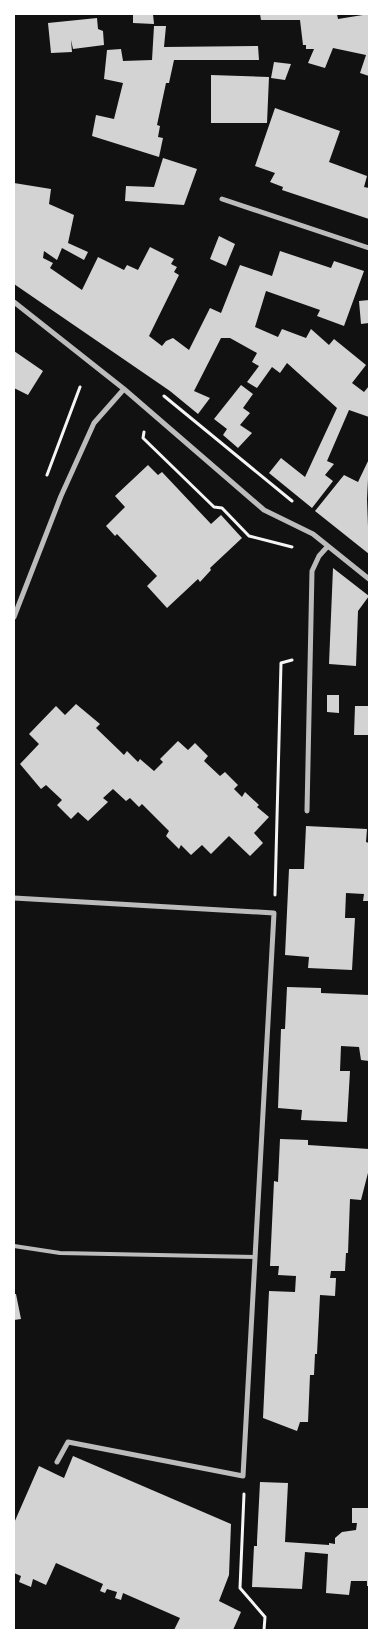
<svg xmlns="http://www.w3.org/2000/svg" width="383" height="1644" viewBox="0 0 383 1644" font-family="'Archivo Narrow',sans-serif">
<rect width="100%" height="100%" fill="#111"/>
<path fill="#d3d3d3" d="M133 14H153L154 24 133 23Z
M260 14H337L338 19 369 14V76L360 73 366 55 333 48 325 68 308 63 314 49H306V45H303L300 20H261Z
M97 18 98 29 103 31 104 45 73 49 71 40 72 52 51 53 48 23Z
M154 26H166L164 47 258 46 259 60H174L169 83H166L157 125 160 126 158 137 163 138 159 157 92 136 96 115 114 119 123 83 104 79 107 50 121 49 123 61 152 60Z
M274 62 291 64 285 80 271 78Z
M211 75 269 77 267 123H211Z
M275 108 340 131 329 162 367 176 364 187 369 188V219L282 190 283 187 270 182 275 173 255 166Z
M163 158 197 169 184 205 125 201 126 186 154 187Z
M14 183 51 189 49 204 74 215 68 243 88 252 84 260 62 248 57 260 44 251 43 258 53 263 50 268 82 290 98 257 124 270 127 265 138 270 150 247 174 259 171 264 177 267 174 272 179 275 149 336 162 346 166 341 173 338 189 350 210 308 221 313 240 265 272 276 280 251 331 268 334 261 364 271 344 326 317 316 320 310 266 291 255 327 278 337 282 329 306 338 311 329 329 345 334 339 366 365 352 383 364 392 369 386V417L349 410 327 461 334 464 325 475 333 481 312 508 269 473 281 458 305 477 337 408 287 363 280 373 272 367 257 388 247 382 259 366 252 362 257 353 230 338H221L194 391 210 398 198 414 170 391 14 284Z
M219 236 235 244 226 266 210 259Z
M369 300V323L361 324 359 301Z
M14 351 43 371 28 395 14 388Z
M241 385 253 394 243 408 250 413 240 425 252 433 238 448 223 435 227 429 214 419Z
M369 459 367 499 369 554 315 511 344 475 358 482Z
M148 465 158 475 162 472 211 524 221 515 242 538 210 568 211 570 200 582 198 579 167 608 147 586 157 576 117 534 115 536 106 526 125 507 115 496Z
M333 568 369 596 358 611 356 666 329 664Z
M327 695H339V713L327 712Z
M76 704 100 724 96 728 124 755 127 751 138 762 140 759 154 771 163 762 160 759 178 741 188 750 195 743 208 756 204 761 220 776 225 772 238 785 234 789 242 797 245 792 259 805 257 807 269 817 254 833 263 843 250 856 229 836 211 854 202 845 191 855 181 845 179 849 166 836 169 831 142 804 139 807 130 798 126 801 113 789 103 798 108 802 88 821 78 812 71 819 57 805 62 800 46 785 41 789 20 764 39 744 29 734 56 706 65 715Z
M355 706H369V735H354Z
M306 826 367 829 366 842 369 843V901H363L364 894 346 893 345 918H355L352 970 308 968 309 957 285 955 289 869H304Z
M287 987 321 988V993L369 995V1061L361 1060 359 1047 341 1046 340 1071H350L347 1122 301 1120 302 1110 278 1108 281 1029H285Z
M280 1139 308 1140V1145L369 1149V1169L361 1200 350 1199 348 1253H346L345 1271H331L330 1278H336L335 1296 320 1295 317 1354H315L314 1375H310L308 1422H300L297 1431 263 1418 269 1291 295 1292 296 1276 278 1275 279 1266H270L274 1181 278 1182Z
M14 1294H16L21 1319 14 1320Z
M73 1456 231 1524 229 1575 219 1601 241 1612 233 1630H174L180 1618 123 1593 121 1600 115 1598 117 1592 107 1589 105 1593 100 1591 103 1584 56 1563 46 1585 33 1579 31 1587 19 1582 21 1576 14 1573V1523L39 1466 64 1478Z
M260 1482 288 1483 285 1542 329 1545V1543L335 1544V1538L342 1532 356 1530 357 1523H352V1508H369V1586H367V1581H351L349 1595 326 1593 328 1554 305 1552 302 1589 252 1587 254 1546H257V1541Z"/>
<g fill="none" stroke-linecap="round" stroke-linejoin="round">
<path stroke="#f5f5f5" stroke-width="3" d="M164 396 292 501
M144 432 143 438 214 507 222 508 249 536 292 547
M47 475 80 387
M275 895 281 663 292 660
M244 1494 240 1588 265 1617 264 1630"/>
<path stroke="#bcbcbc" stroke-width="4" d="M14 1246 60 1253 255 1257"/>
<path stroke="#bcbcbc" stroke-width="5" d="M222 199 369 248
M14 302 124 389 264 510 313 534 369 579
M14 617 61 496 94 423 124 389
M307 811 312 571 319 556 328 546
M14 898 274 913 243 1476 68 1442 57 1462"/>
</g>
<rect width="383" height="1644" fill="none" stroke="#ffffff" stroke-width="30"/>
</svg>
